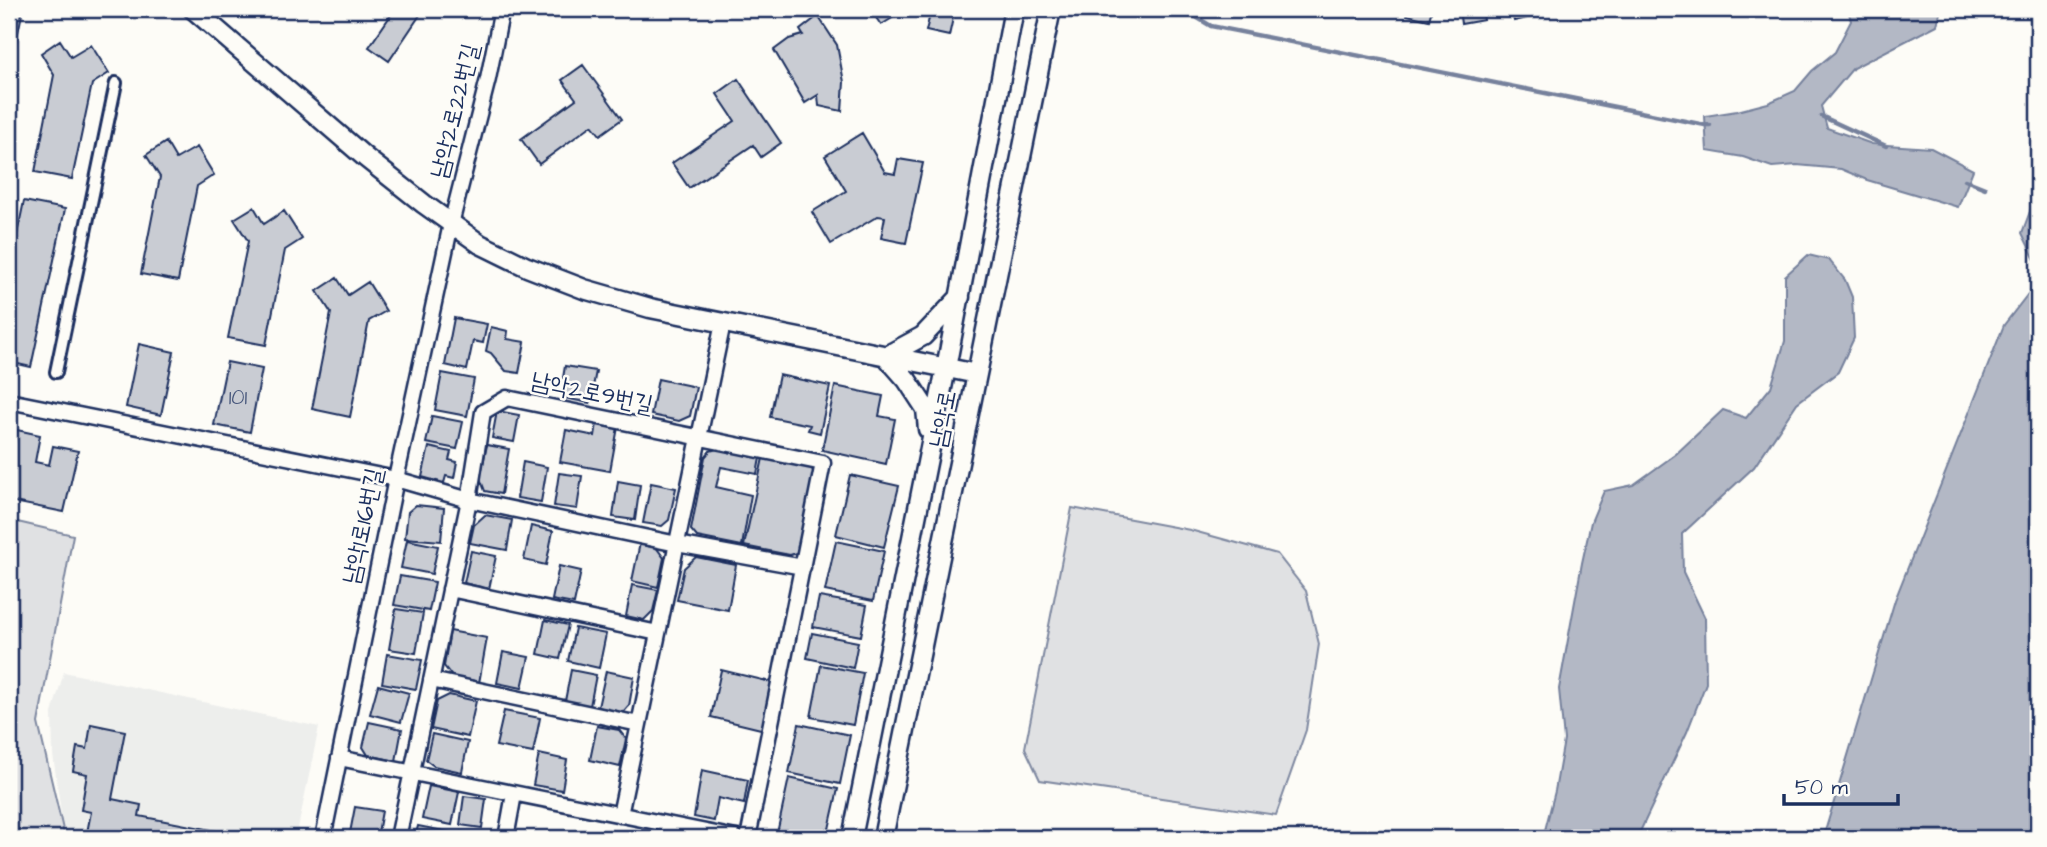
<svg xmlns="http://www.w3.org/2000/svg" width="2047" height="847" viewBox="0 0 2047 847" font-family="'Architects Daughter','Poor Story',sans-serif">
<rect width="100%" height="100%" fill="#fdfcf7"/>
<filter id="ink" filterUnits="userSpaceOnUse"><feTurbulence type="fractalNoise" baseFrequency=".0143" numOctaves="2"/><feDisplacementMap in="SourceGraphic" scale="14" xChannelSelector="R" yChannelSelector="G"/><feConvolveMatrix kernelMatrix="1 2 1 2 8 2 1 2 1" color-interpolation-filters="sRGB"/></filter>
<g filter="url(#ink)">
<path fill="#edeeec" d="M64 672 319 727 296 838H67L62 820 53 755 52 713Z"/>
<path fill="#e0e1e3" stroke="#7e88a0" stroke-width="2" d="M1072 508 1190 530 1277 554 1306 591 1319 644 1306 730 1276 815 1040 780 1025 748Z
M9 520 73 535 38 723 65 838H9Z"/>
<path fill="#b3b8c5" stroke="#76819c" stroke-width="2" d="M1848 9H1941L1937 25 1853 68 1821 106 1827 128 1872 144 1931 148 1973 170 1958 207 1867 180 1841 169 1797 165 1772 167 1743 157 1707 151 1705 116 1737 111 1768 103 1795 91 1812 71 1835 52 1851 21Z
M2038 190V266L2022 233Z
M1808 255 1829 260 1845 280 1852 297 1854 338 1838 372 1797 403 1754 467 1682 534 1683 572 1705 618 1706 683 1687 732 1637 838H1543L1555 791 1564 740 1559 689 1582 563 1591 522 1604 491 1633 485 1676 454 1723 410 1746 418 1771 387 1785 341V276Z
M2038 281V838H1823L1895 600 2004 325Z"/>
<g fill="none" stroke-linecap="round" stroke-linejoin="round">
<path stroke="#76819c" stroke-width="4.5" d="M1183 9 1211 26 1705 125H1710
M1821 116 1886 146
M1965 180 1985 188"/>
</g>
<path fill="#c9ccd3" stroke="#1b2f5e" stroke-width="2" d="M9 9H23L9 76Z
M395 9H424L389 61 369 47Z
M870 9H907L881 25Z
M925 9H955L949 36 926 31 931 10Z
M1409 9H1432L1429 20 1407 15Z
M1459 9H1482L1484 20 1461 24Z
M1511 9H1530L1532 17 1514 21Z
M818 16 837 45 844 82 842 111 819 106 818 95 805 103 774 50 789 39 803 35 800 30Z
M60 40 71 57 91 45 109 73 92 84 72 179 35 172 54 75 41 53Z
M583 65 622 119 600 135 592 125 539 164 521 139 576 99 562 80Z
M738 79 781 143 761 157 753 145 689 188 672 163 735 121 717 94Z
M862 133 885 172 895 174 898 159 923 163 906 243 881 238 885 217 878 216 831 244 812 212 846 191 825 156Z
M166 142 176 159 197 147 214 175 197 186 178 281 141 274 160 177 146 155Z
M24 201 65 209 31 367 9 362V273Z
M254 207 264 224 284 211 302 239 285 250 266 345 228 338 248 241 234 219Z
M337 278 348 295 368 282 386 311 369 321 350 417 312 409 331 313 317 291Z
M454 318 487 324 483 343 473 341 467 370 445 365Z
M491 327 508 331 507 339 525 342 519 373 506 371 491 353 486 351Z
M139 344 174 352 161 415 126 407Z
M227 362 262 369 250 432 214 425Z
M565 366 596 371 590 403 564 398 566 385 562 384Z
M442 373 474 379 467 416 435 410Z
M779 375 830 386 820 433 808 430 810 425 770 417Z
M658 379 696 387 690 416 679 421 651 415Z
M835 386 883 396 879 416 895 419 886 464 822 450Z
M497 411 519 415 514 442 492 438Z
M432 416 463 422 457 449 426 443Z
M597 423 618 427 610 471 560 462 566 430 595 436Z
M17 430 40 435 35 462 49 465 53 446 78 451 64 512 9 501V468Z
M487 445 509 449 501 494 485 491 480 478Z
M429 447 451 452 449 460 457 462 454 478 446 476 444 483 422 477Z
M717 449 760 458 757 474 721 467 716 487 751 495 742 546 697 537 691 530 705 457 710 451Z
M763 458 809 466 817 475 803 547 796 553 790 555 744 546Z
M523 462 547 467 541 502 517 498Z
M559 473 582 476 577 509 554 506Z
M850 475 899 486 884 547 836 535Z
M618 481 640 485 635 520 613 517Z
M651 483 676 488 669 520 662 526 643 523Z
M416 505 444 508 441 541 405 538 408 512Z
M485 515 512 520 507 550 470 543 474 525Z
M531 526 553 531 546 565 524 560Z
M407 540 438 546 432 574 401 568Z
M836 541 884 551 873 601 825 591Z
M640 543 655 546 664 558 658 587 632 581Z
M471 551 496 556 489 589 464 583Z
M696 557 736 565 728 610 677 600 684 568Z
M559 566 581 571 574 604 552 600Z
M400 576 435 582 429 611 394 605Z
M632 585 658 590 653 611 644 620 626 616Z
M819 597 867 605 861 636 813 627Z
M396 609 423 613 416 653 389 649Z
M545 620 568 625 560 659 538 654Z
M575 628 606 634 599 668 568 661Z
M450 631 487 638 479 683 454 679 444 666Z
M812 633 858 642 853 668 807 658Z
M503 652 529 657 522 688 497 683Z
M387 654 422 660 416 689 382 683Z
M821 665 863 673 853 725 811 717Z
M571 670 596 675 590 706 565 701Z
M721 670 775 683 765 730 711 717Z
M606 671 634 677 629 706 623 713 598 707Z
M378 685 409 693 401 722 370 714Z
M449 695 476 701 468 737 431 729 437 701Z
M504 711 540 718 533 753 496 746Z
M369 722 402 729 396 761 368 755 363 747Z
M91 724 125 731 112 799 141 805 139 816 238 835 237 838H86L91 812 81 810 87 774 73 771 77 747 87 749Z
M799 724 850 735 840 784 789 773Z
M597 726 619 730 626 739 620 767 590 760Z
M432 734 468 742 462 772 434 766 426 760Z
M539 754 567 760 562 790 533 785Z
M702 770 748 780 744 804 718 798 714 821 694 817Z
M789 778 838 789 827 838H776Z
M429 786 459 792 452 825 422 819Z
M464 796 486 799 482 828 460 825Z
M355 807 382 811 377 838H349Z
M418 826 449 832 447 838H415Z
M461 832 481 836 480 838H460Z"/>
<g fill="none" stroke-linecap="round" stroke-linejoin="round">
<g stroke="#1b2f5e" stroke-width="16">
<path id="pedestrian" d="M56 372 116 83"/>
</g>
<g stroke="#1b2f5e" stroke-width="19">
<path id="minor" d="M9 401 396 479 469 500 677 544 803 567
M450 589 658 633
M431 680 639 724
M339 758 736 838
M620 815 723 323
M323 838 396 479 451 224 488 79 502 9
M398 838 469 500 483 412 507 398 823 463 748 838
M506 838 514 794"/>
</g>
<g stroke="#1b2f5e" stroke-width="23">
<path id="tertiary" d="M193 9 366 158 424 204 480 244 527 267 584 289 650 308 977 374
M928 429 926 409 907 380 886 356 923 336 960 297
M852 838 946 368 1014 9
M883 838 1051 9"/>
</g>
<use href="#pedestrian" stroke="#fdfcf7" stroke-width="10"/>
<use href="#minor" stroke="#fdfcf7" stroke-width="14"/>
<use href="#tertiary" stroke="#fdfcf7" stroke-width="18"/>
</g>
</g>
<g text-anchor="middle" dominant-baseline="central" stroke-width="5" stroke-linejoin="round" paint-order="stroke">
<g font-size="21" fill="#46567b">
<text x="238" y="397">101</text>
</g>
<g font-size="24" fill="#1b2f5e" stroke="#fdfcf7">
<text transform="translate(455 111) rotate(-76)">남악2로22번길</text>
<text transform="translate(592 393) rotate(12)">남악2로9번길</text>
<text transform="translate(943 419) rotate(-79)">남악로</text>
<text transform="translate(363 526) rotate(-78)">남악1로16번길</text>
</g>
</g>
<rect width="2047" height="847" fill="none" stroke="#fdfcf7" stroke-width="35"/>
<rect x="18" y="18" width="2012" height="812" fill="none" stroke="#1b2f5e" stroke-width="2.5" filter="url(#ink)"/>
<path d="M1784 794v10h114v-10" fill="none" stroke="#1b2f5e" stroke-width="3.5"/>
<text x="1795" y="794" font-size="21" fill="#1b2f5e" stroke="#fdfcf7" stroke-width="5" paint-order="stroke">50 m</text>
</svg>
